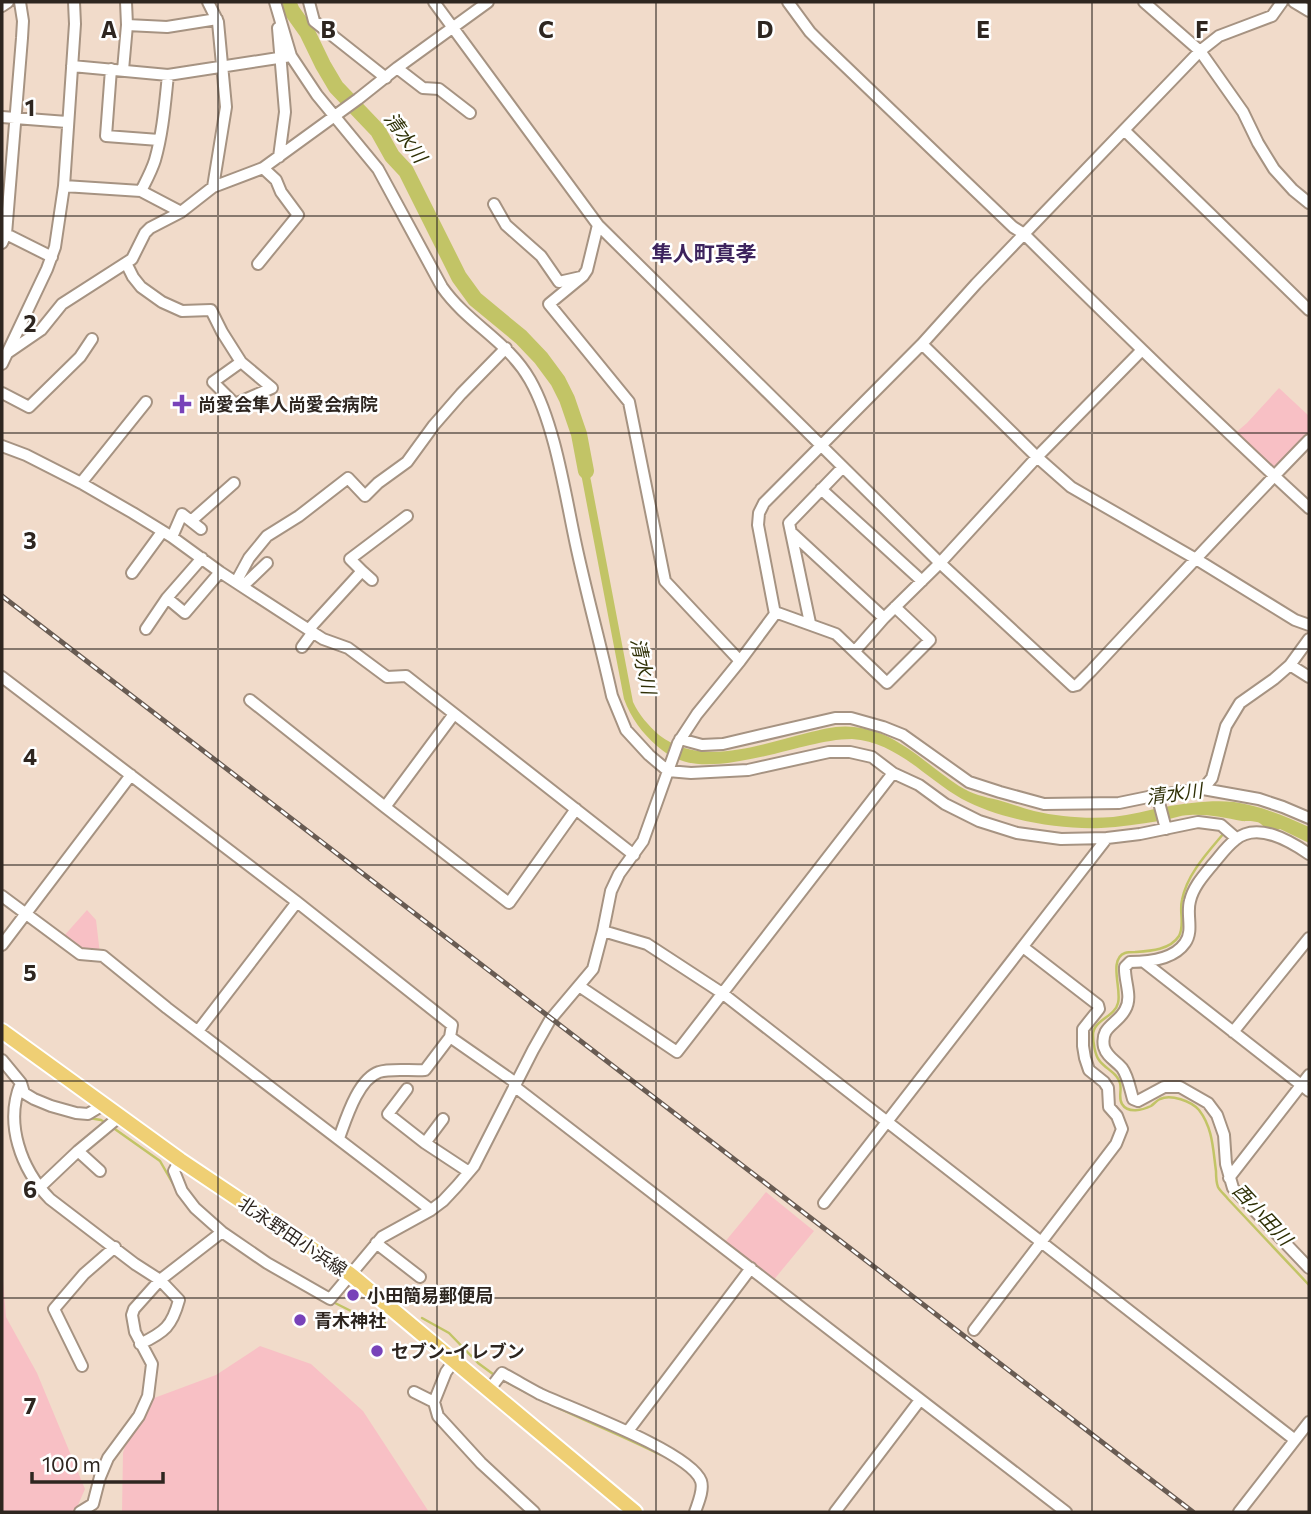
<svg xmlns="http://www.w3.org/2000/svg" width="1311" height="1514" viewBox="0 0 1311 1514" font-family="Commissioner,'Noto Sans JP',sans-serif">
<rect width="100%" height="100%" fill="#f1dbca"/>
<path fill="#f8c0c5" d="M1279 388 1309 416V437L1273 476 1233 435 1247 423Z
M87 910 96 920 100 954 81 951 63 937Z
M766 1192 814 1231 772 1282 724 1243Z
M2 1268 6 1317 37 1373 85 1489 75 1512H2Z
M260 1346 311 1364 363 1411 429 1512H122L123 1453 138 1404 216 1375Z"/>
<path fill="#c2c466" d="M582 450H584L591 481 633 702C639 715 648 725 659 735 701 768 761 744 807 733 823 729 838 725 854 727 897 731 925 764 959 786 972 794 984 797 998 800 1010 803 1022 808 1034 811 1059 817 1088 819 1113 817 1131 815 1148 810 1165 807 1187 803 1212 800 1234 802 1261 806 1285 816 1309 827V843L1280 829 1275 831 1265 829C1260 819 1252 822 1242 821 1225 818 1208 814 1190 815 1179 815 1169 820 1159 821 1140 824 1120 827 1101 828 1058 830 999 819 962 799 925 778 897 742 852 739 838 739 823 742 810 745 775 753 713 773 680 760 671 757 664 752 657 746 642 733 631 718 624 699L579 463Z"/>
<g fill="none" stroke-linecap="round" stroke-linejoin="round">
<path stroke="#c2c466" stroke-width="2.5" d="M1224 833C1208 852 1187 874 1182 900 1179 912 1185 925 1179 936 1170 950 1150 951 1135 952 1132 952 1128 952 1125 953 1108 959 1122 990 1118 1003 1115 1017 1093 1020 1093 1035 1093 1042 1095 1055 1099 1060 1105 1069 1117 1072 1120 1083 1122 1090 1118 1098 1122 1104 1128 1114 1143 1110 1151 1106 1154 1104 1156 1101 1160 1099 1171 1094 1191 1101 1199 1110 1213 1128 1213 1150 1216 1171 1216 1176 1216 1182 1218 1187 1220 1191 1225 1195 1228 1199L1309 1285
M89 1118 101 1120 106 1123
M112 1127 160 1161 176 1189
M333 1302 355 1313 385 1323
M422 1318 449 1333 478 1363 497 1377
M503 1380C554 1409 609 1429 661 1455"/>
<path stroke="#c2c466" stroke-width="16" d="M288 2 292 11 307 32 323 65 336 87 378 131 392 156 406 171 459 277 475 299 521 337 541 358 558 381 567 399 579 434 586 471"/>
<g stroke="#a69382" stroke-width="14">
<path id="minor" d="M208 2 218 22 226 107 213 187
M275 2 291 56 317 95 378 169 442 287C468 324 508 341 530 380 555 424 565 494 576 545 587 596 601 646 612 696L626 730 649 755 668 771 691 773 748 770 829 752H850L872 757 893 773 919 785 945 804 979 821 1017 833 1061 839 1107 838 1140 834 1198 822 1221 825 1236 838
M309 2 314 21 386 78
M434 2 598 225 940 563 1073 686 1077 685 1091 671C1163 594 1235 516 1309 440
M788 2 810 32 820 42 1013 227 1024 234C1118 327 1212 419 1309 508
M1144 2 1200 51 1243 112 1258 143 1274 169 1293 190 1309 203
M1294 2 1309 11
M2 6 8 2
M127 25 167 27 217 19
M278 28 285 112 279 157
M72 66 168 75 291 56
M397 68 423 88 439 89 470 113
M111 69 106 136 159 140
M123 70 127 25 126 2
M2 117 67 122
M1124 130 1309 310
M64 186 141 191 181 212
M141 191C146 181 152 170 155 160 163 132 165 103 168 75
M494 204 506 225 541 256 559 282 581 277
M598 225 587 270 583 276 549 304 629 402 665 581 740 661
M2 232 52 257
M2 243 6 234 22 38 23 21 20 2
M126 263 133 277 141 287 162 302 182 311 211 310 222 332 241 362 272 388 235 404 213 382 241 362
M258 264 298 215 281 192 276 180 263 168
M922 344 1037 457 1071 487 1196 559 1295 620 1309 625
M6 354 41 330 62 304 132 259 145 233 150 228 181 212 213 187 263 168 358 99 397 68 488 2
M2 364 47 269 55 247 64 186 75 24 74 2
M2 393 29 407 80 357 92 339
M2 446 26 455 81 483 133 513 172 537 220 572 323 639 348 648 387 677 406 676 634 855
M81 483 146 402
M821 489 922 581
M191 521 234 483
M793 534 884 618
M172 537 182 514 201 529
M362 571 372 580
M132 573 162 532
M236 582 249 558 267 536 299 516 348 478 365 496 378 483 407 462 434 425 461 394 506 348
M243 586 267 563
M167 598 185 613 220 572
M775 612 836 634 887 683 930 640 895 607
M810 623 789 523 843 467
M146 629 167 598 202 558
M309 629 362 571 350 559 407 516
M302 647 313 632
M855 651 884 618 940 563 1037 457 1141 351
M1290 665 1309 677
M2 677 297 902 452 1025 450 1037 425 1070C412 1071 390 1068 379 1072 358 1079 346 1119 339 1138
M250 700 385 807 509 903 576 809
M680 739 702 745 723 744 835 718H851L883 727 903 735 969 782 1000 792 1044 804 1119 803 1153 796 1203 789 1212 778 1226 726 1240 703 1274 679 1290 665 1309 639
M1203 789 1259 799 1283 807 1309 818
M1157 795 1166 829
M385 807 454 714
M1309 854C1290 841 1257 821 1235 840 1226 847 1220 856 1213 864 1204 875 1193 887 1190 901 1186 914 1194 931 1185 943 1174 959 1148 962 1130 962L1125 967C1124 981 1133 997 1125 1010 1117 1025 1100 1026 1104 1047 1107 1057 1115 1060 1122 1068 1128 1076 1130 1089 1133 1099L1138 1101 1164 1087H1180L1208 1103 1217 1115 1224 1135 1226 1164 1233 1188 1309 1268
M2 896 80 954 103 956 167 1008 431 1210
M603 931 647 944 722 993 1295 1440
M2 945 131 775
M1144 962 1309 1091
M579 986 677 1052 893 773
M198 1031 297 902
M1233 1032 1309 938
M450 1037 516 1083
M2 1060 21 1083 24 1093 34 1099 51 1106 76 1113 88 1114 103 1105
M21 1083C4 1123 21 1169 50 1199L135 1264 160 1280 222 1232
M514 1086 1066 1512
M407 1089 388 1114 425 1143 469 1172
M425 1143 443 1119
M78 1151 100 1171
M180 1160 174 1171 182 1191 195 1208 222 1232 267 1263 330 1299 382 1237 431 1210 443 1201 457 1186 474 1166 533 1050 550 1020 593 969 603 931 611 891 619 874 643 841 678 743 697 714 740 661 775 614 758 525 759 513 764 503 922 344 976 284 1200 51 1219 36 1272 16 1282 2
M1229 1178 1309 1075
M39 1188 78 1151 119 1117
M824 1203 1107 838
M376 1243 420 1277
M974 1330 1116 1144 1122 1129 1117 1116 1109 1107 1108 1088 1104 1082 1089 1070 1085 1058 1083 1046V1029L1099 1009 1098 1005 1023 947
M454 1361 446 1372 434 1402 438 1416 481 1463 534 1512
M82 1366 54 1309 84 1274 115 1247
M489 1390 502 1373C515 1380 527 1387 540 1394 570 1408 691 1452 701 1481 704 1490 698 1503 695 1512
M414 1392 434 1402
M628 1431 751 1268
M80 1512 93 1504 100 1477 108 1458 139 1416 148 1396 152 1364 135 1332 132 1315 134 1309 160 1280 179 1300C172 1326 165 1332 140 1344
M835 1512 920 1400
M1239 1512 1309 1422"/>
</g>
<g stroke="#fff" stroke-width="18">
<path id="major" d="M2 1031 180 1160 350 1274 635 1512"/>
</g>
<use href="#minor" stroke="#fff" stroke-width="10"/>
<use href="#major" stroke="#efcf74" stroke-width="14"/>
<g stroke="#695c53" stroke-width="5">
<path id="rail" d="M2 596 1193 1512"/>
</g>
<use href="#rail" stroke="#fff" stroke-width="2.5" stroke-dasharray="8" stroke-linecap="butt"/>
</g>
<path fill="none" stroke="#2e2620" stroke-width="2" stroke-opacity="0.55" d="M218 2V1512M437 2V1512M656 2V1512M874 2V1512M1092 2V1512M2 216H1309M2 433H1309M2 649H1309M2 865H1309M2 1081H1309M2 1298H1309"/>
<g fill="#7842b9" stroke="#fff" stroke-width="2.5">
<path d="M178.5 393.5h7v7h7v7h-7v7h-7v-7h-7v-7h7z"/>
<circle cx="353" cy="1295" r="7"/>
<circle cx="300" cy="1320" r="7"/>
<circle cx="377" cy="1351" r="7"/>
</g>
<g text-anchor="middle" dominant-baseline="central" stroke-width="5" stroke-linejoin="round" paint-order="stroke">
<g font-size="18" font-weight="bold" fill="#2e2620" stroke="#fff" text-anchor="start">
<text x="198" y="404">尚愛会隼人尚愛会病院</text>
<text x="367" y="1295">小田簡易郵便局</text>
<text x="314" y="1320">青木神社</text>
<text x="391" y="1351">セブン-イレブン</text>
</g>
<g font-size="18" fill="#2e2620" stroke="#fff">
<text transform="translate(293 1236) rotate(34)">北永野田小浜線</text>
</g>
<g font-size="19" font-style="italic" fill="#2f3006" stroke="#fff">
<text transform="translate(406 137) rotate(54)">清水川</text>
<text transform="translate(644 666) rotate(78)">清水川</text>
<text transform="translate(1174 793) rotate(-7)">清水川</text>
<text transform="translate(1263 1214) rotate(47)">西小田川</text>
</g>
<g font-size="21" font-weight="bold" fill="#3d235d" stroke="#fff">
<text x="704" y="252">隼人町真孝</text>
</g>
</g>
<g font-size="23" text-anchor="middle" font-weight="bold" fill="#2e2620" stroke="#fff" stroke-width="5" stroke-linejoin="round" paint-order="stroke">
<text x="109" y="38">A</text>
<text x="328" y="38">B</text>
<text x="546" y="38">C</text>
<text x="765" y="38">D</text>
<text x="983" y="38">E</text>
<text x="1202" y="38">F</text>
<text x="30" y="116">1</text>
<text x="30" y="332">2</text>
<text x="30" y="549">3</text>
<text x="30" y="765">4</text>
<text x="30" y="981">5</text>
<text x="30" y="1198">6</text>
<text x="30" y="1414">7</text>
</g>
<rect width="1311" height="1514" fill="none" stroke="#2e2620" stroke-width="7"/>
<path d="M32 1472v10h131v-10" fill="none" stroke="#2e2620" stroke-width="3.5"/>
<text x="42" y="1472" font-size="21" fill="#2e2620" stroke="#ffffff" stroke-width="5" paint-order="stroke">100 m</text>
</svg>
